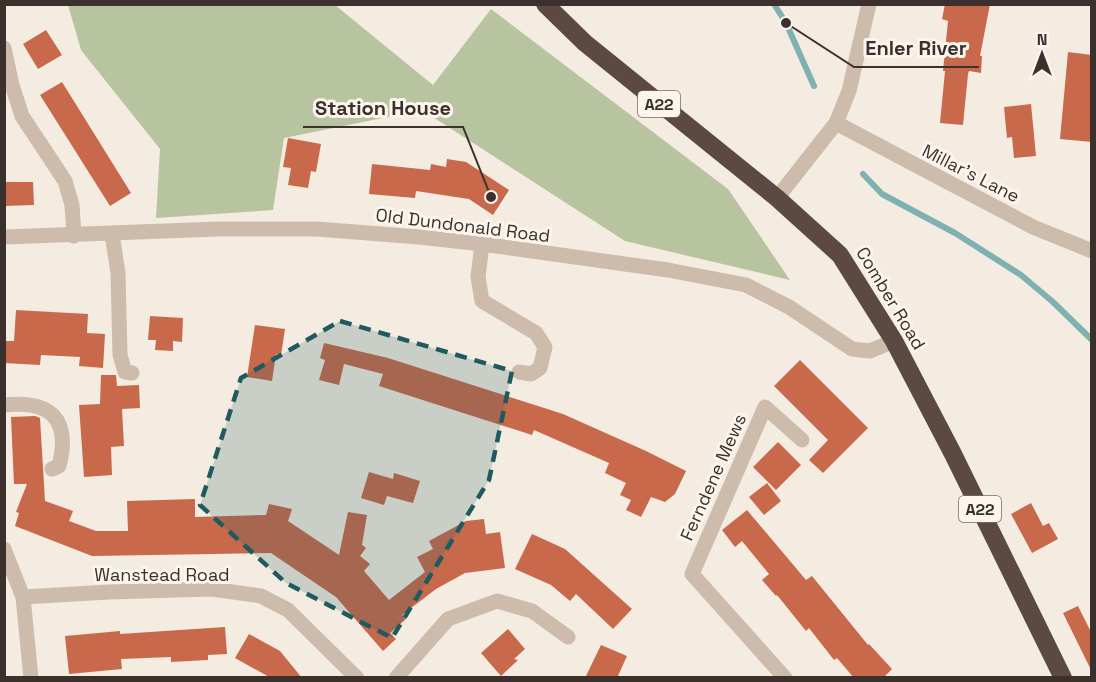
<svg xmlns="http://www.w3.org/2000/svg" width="1096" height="682" viewBox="0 0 1096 682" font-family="'Space Grotesk',sans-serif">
<rect width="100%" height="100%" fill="#f4ebe1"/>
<path fill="#b8c4a0" d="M68 5H335L433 85 491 9 728 189 790 280 625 241 422 110 284 138 273 210 156 218 160 149 81 50Z"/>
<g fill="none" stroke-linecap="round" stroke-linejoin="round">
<path stroke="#7fb0b2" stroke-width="6" d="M774 4 786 23 814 86
M863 174 882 194 955 233 1021 275 1053 302 1092 340"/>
</g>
<path fill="#c8694b" d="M945 4H990L980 56H982L981 73 969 71 968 74 963 125 940 123 945 71H943L948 21 942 19Z
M46 30 62 55 38 69 23 44Z
M1068 52 1092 55V142L1060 139Z
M62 82 131 193 110 206 40 95Z
M1031 104 1036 156 1014 158 1012 137 1007 138 1004 107Z
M288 138 321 144 316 172 311 171 308 188 288 185 291 168 283 167Z
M447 159 466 162 509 190 493 215 469 199 416 191 415 198 369 194 372 164 430 170 431 164 446 167Z
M4 182H33L34 205 4 206Z
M16 310 88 314 87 333 105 334 103 368 79 366 80 357 41 355 40 365 4 363V341H14Z
M150 316 183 318 182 342 173 341V351L155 350 156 340H148Z
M255 325 285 329 281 355 276 354 272 381 247 377Z
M324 343 388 358 563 414 646 451 686 471 675 494 665 502 651 497 641 517 626 510 631 500 620 495 626 483 605 473 609 463 534 430 532 435 379 386 383 374 344 364 339 385 319 380 325 360 320 358Z
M800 360 868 428 823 473 809 460 828 440 774 386Z
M101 375H116L117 386 139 385 140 408 122 409 124 446 111 447 112 475 84 477 79 405 100 404Z
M35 416 40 418 45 501 73 511 69 521 96 531H128L127 501 195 499V517L266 515 269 504 292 509 288 521 339 555 348 512 367 515 362 545 366 548 360 556 370 564 364 571 389 600 425 572 417 557 433 549 429 541 466 521 484 519 486 534 500 532 505 568 465 573 436 589 402 615 406 619 390 633 396 639 383 651 336 597 271 553 92 556 15 526 19 513 16 512 27 484H14L11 417Z
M778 442 801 465 776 490 753 467Z
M369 472 393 479 394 473 420 481 413 503 387 496 384 505 361 498Z
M767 483 781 501 764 515 749 497Z
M1031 503 1043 526 1049 523 1058 539 1032 553 1011 514Z
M747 510 806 580 812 576 868 645 869 644 892 669 883 678H854L837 658 834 660 809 628 806 631 777 595 776 596 762 580 769 574 742 541 735 547 722 530Z
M532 534 565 549 632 609 613 629 576 594 570 601 551 585 515 569Z
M1078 606 1092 634V672L1063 613Z
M225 627 227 654 208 655V660L171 662V657L121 659 122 669 69 674 65 636 120 631V634Z
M508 629 525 649 514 659 518 660 501 676 481 653Z
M249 634 280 651 302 678H271L235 658Z
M601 645 627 656 617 678H585Z"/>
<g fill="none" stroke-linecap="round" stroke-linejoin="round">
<path stroke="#cdbbac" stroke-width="15" d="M4 48 12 85 22 116 65 181 72 205 74 236
M836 123 1033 227 1092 251
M777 198 836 123 849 91 869 4
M112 234 118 273 120 355 125 372 132 373
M4 237 218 229H317L419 237 482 244 668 270 746 285 789 307 852 349 870 351 894 341
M482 244 478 277 482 301 536 333 545 347 540 368 531 374 519 372
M4 405C51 400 71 419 59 466L52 469
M4 549 23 597 31 678
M23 597 109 592 212 589 261 596 288 610 357 678
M396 678 448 619 497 601 532 611 568 637
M785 678 692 574 765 407 802 440"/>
<path stroke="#5c4a42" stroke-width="18" d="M545 4 585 43 777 198 840 255 894 341 953 454 1063 678"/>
</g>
<path fill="#1f5a5e" fill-opacity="0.2" stroke="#1f5a5e" stroke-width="4.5" stroke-dasharray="12 8" stroke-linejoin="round" d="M340 321 512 371 489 480 392 638 286 583 200 505 241 378Z"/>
<g text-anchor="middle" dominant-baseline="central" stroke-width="6" stroke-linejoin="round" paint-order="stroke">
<g fill="#fbf5ee" stroke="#756b66" stroke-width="1.5">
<rect x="638" y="91" width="42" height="26" rx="4.5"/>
<rect x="959" y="496" width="42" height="26" rx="4.5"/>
</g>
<g font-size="16" font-weight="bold" fill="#3b302b">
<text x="659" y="104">A22</text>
<text x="980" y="509">A22</text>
</g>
<g font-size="18" fill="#3b302b" stroke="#fbf5ee">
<text transform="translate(971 173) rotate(27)">Millar's Lane</text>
<text transform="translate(463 225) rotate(7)">Old Dundonald Road</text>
<text transform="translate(891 298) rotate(59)">Comber Road</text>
<text transform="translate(713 477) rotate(-66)">Ferndene Mews</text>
<text x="162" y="574">Wanstead Road</text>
</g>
</g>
<path fill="none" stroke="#3b302b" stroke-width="2" d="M786 23L854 67H979M491 197L463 127H303"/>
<g fill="#3b302b" stroke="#fbf5ee" stroke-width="2">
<circle cx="786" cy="23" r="6"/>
<circle cx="491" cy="197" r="6"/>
</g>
<g font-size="20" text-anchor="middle" font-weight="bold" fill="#3b302b" stroke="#fbf5ee" stroke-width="6" stroke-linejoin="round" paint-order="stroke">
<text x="916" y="55">Enler River</text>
<text x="383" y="115">Station House</text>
</g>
<rect width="1096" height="682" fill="none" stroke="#3b302b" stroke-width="12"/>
<g transform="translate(1042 54)" stroke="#fbf5ee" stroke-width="4.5" paint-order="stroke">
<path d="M0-4.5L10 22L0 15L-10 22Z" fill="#3b302b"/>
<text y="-9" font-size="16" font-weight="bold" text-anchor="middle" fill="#3b302b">N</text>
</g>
</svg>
